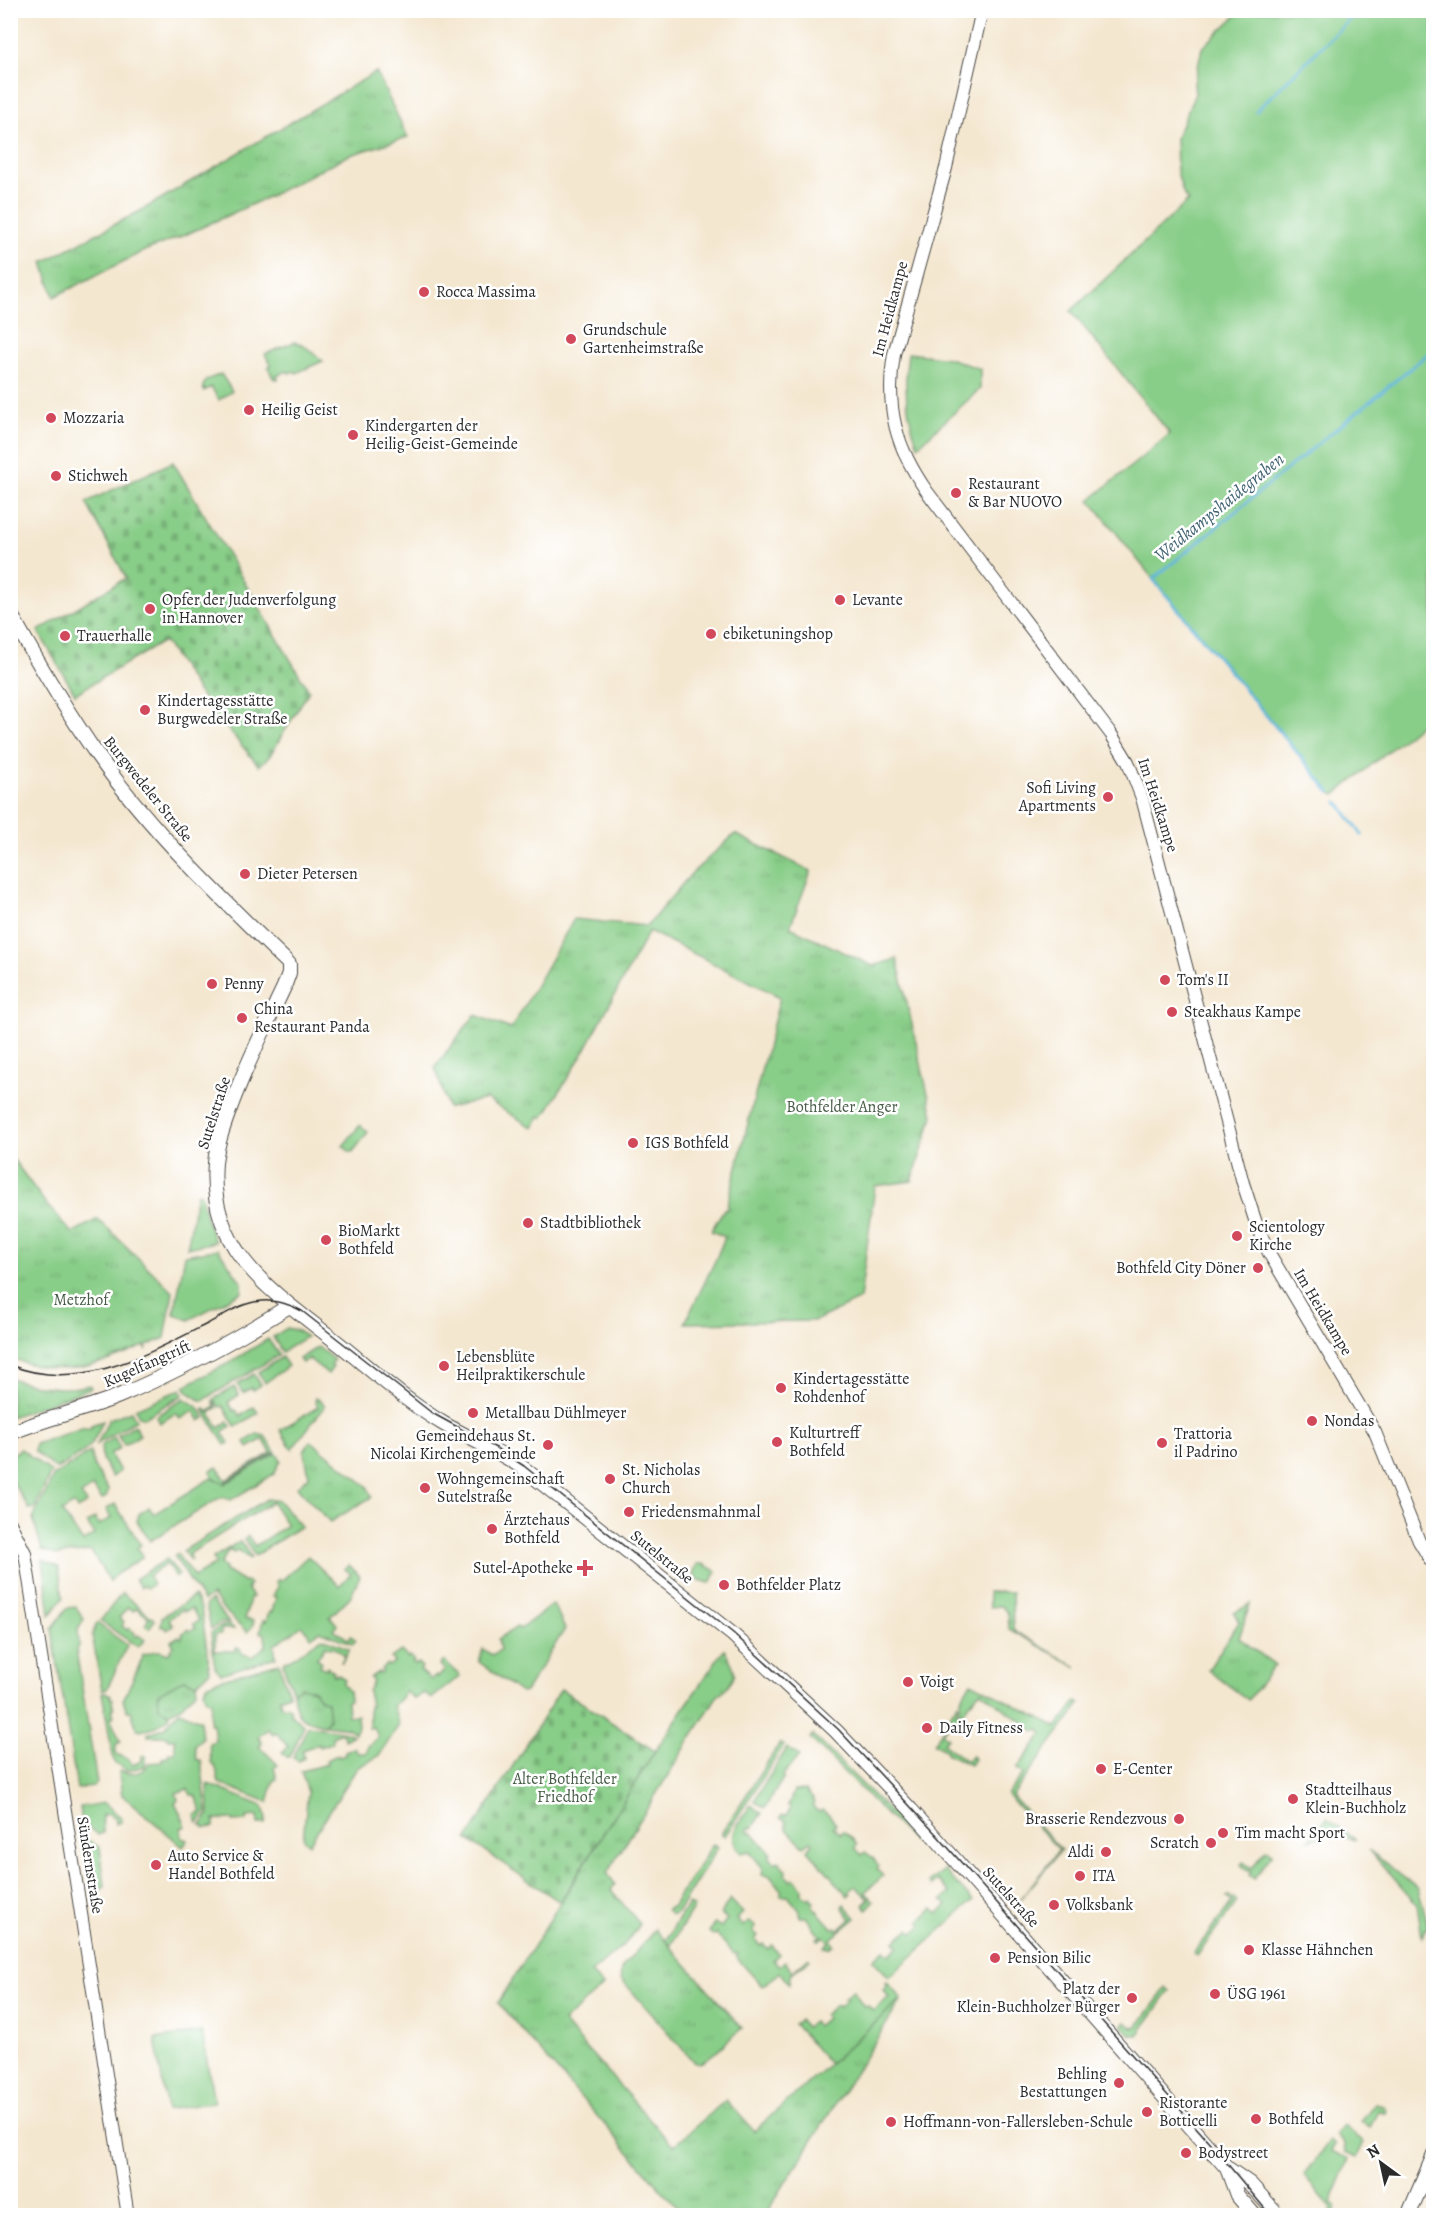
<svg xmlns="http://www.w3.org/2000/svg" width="1444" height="2226" viewBox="0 0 1444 2226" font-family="Alegreya,serif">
<defs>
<pattern id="cemetery-stones" width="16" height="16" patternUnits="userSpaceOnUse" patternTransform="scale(1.5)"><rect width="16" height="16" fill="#88cd88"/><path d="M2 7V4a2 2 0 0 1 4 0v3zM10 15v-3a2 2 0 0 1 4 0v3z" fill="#76b076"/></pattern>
<pattern id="park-tufts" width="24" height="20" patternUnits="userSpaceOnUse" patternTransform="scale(1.5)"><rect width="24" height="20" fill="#88cd88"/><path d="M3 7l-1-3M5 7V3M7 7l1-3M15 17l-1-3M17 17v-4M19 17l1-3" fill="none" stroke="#76b076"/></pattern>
</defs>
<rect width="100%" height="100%" fill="#fff"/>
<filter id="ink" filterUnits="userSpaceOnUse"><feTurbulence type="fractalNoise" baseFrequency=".0167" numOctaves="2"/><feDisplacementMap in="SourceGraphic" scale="12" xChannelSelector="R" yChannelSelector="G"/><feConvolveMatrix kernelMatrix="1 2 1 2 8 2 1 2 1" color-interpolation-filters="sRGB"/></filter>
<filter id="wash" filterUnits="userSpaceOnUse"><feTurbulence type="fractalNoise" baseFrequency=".008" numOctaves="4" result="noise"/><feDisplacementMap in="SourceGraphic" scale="24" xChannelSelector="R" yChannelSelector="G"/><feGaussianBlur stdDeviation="1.35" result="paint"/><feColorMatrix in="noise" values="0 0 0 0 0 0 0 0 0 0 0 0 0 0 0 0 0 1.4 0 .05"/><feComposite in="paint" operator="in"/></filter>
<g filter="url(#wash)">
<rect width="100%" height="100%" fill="#f4e7d0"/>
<path fill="#88cd88" stroke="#5a7c5a" stroke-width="1.5" d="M1241 11H1433V714L1335 795 1330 792 1153 579 1090 500 1170 434 1071 311 1188 201 1183 193 1177 172 1176 138 1195 94 1194 83 1202 48Z
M294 342 302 344 323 361 296 373 294 371 289 373 287 371 277 376 278 379 273 378 268 367 271 365 265 354Z
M908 353 949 358 980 369V389L918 446C906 415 903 386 908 353Z
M221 374 232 391 219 400 211 387 204 391 203 386 206 380Z
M197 1193 201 1194 206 1218 215 1242 187 1248Z
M218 1249 242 1283V1292L189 1320 174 1314 185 1255Z
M287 1328 298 1331 306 1337 282 1352 273 1337Z
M268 1339 279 1355 202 1401 188 1392 184 1386 227 1364Z
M318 1347 334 1360 331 1365 333 1367 328 1374 309 1359 302 1363 299 1359Z
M282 1357 288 1366 265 1383 258 1372Z
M254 1374 261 1385 253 1390 251 1388 243 1393 237 1384Z
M234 1387 239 1395 228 1402 234 1411 236 1410 240 1416 254 1407 258 1413 236 1427 223 1406 219 1407 214 1399Z
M181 1389 183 1395 144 1418 139 1416 135 1409Z
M184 1398 199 1408 205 1418 200 1421 194 1411 180 1419 176 1413 160 1423 156 1416Z
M316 1398 321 1400 325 1406 292 1449 280 1430 318 1407 315 1400Z
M213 1400 217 1408 210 1413 219 1428 226 1424 227 1421 231 1426 222 1432 229 1443 225 1445 203 1409 205 1408 208 1412 215 1407Z
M131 1411 136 1420 97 1444 109 1419Z
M103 1421C90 1453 84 1452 56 1469L34 1451 35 1444 85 1427 86 1429 92 1427 91 1425Z
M134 1425 140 1435 124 1445 118 1435Z
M257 1434 265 1436 275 1452 224 1483 214 1478 210 1471 217 1467 226 1480 271 1453 263 1439 248 1448 245 1442Z
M114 1437 120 1448 110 1454 120 1471 112 1477 102 1459 101 1446Z
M21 1449 51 1472 35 1508 29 1509 11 1479V1455Z
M90 1452 95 1468 108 1490 107 1496 102 1500 93 1487 81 1495 87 1503 77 1509 74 1504 62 1512 83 1542 94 1534 87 1523 95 1518 99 1525 111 1518 106 1509 115 1504 141 1545 137 1548 143 1557 115 1575 110 1582 91 1551 57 1555 42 1550 33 1518 54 1475Z
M276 1453 281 1460 274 1474 231 1500 221 1497 150 1541 137 1521 139 1514 149 1507 154 1514 211 1478 225 1484Z
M267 1499 279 1501 301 1526 255 1556 244 1540 248 1536 255 1546 287 1525 272 1502 189 1554 192 1560 189 1559 183 1551Z
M240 1541 251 1557 250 1559 237 1550 234 1553 229 1550 220 1564 225 1568 224 1570 245 1583 247 1581 250 1584 247 1588 253 1597 250 1598 245 1619 254 1621 252 1627 247 1632 222 1608 212 1595 203 1601 174 1556 177 1554 194 1577 216 1564 213 1558Z
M308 1556 339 1586 351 1574 345 1569 349 1565 360 1576 350 1597 330 1617 337 1624 333 1629 348 1639 351 1636 356 1641 353 1644 320 1631 311 1637 302 1626 274 1645 276 1657 221 1674 215 1667 211 1633 221 1626 230 1625 234 1629H221V1634L215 1635V1651H236V1648H240L241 1653 252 1657 266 1646 265 1634 260 1632 263 1620 266 1621 269 1612H272L276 1597 273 1596 278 1586 275 1582 279 1579 281 1581Z
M167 1559 179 1575 176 1577 167 1564 149 1576 153 1584 147 1588 143 1586 140 1587 135 1579Z
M43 1560 59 1567 63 1598 50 1615Z
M697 1564H703L716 1571 710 1583 699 1580 693 1574Z
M988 1592H1012L1013 1628 1016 1632 1077 1667 1009 1629 1008 1613 1001 1606 990 1607Z
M122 1593 155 1620 149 1628 145 1625 149 1618 136 1608 133 1611 128 1607 119 1618 124 1622 122 1626 127 1630 129 1628 135 1633 134 1635 136 1637 138 1635 145 1640 138 1647 100 1621Z
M194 1596 201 1608 210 1671 196 1684 184 1679 159 1708 169 1713 170 1717 157 1726 141 1731 137 1729 131 1711H127L123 1700 143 1657 142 1655 155 1651H161L168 1654 174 1646 171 1641 179 1636 181 1638 183 1636 182 1634 189 1629 190 1631 196 1628 193 1624 199 1620 191 1608 185 1612 183 1609 169 1619 173 1626 167 1630 165 1627H161L162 1617Z
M211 1600 229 1623H220L211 1629 206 1605Z
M553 1604 565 1629 525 1692 521 1693 479 1662 483 1649 492 1655 500 1650 498 1639 517 1627 520 1629Z
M76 1607 84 1619 78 1630 79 1646 76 1649 97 1783 93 1787 77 1789 52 1629 67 1608Z
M97 1623 127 1645 107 1689 102 1690 92 1635Z
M322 1638 350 1649 342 1662H341L345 1655 333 1647 331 1648 325 1646 317 1658 322 1662 320 1666 326 1669 327 1667 334 1672 333 1674 335 1676 337 1674 345 1679 343 1683 349 1692 350 1700 347 1701 348 1716 357 1715 358 1727 355 1733 348 1728 324 1725 329 1719 295 1691 293 1692 283 1665 285 1661 291 1659Z
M401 1651 408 1658 410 1656 414 1660 412 1662 416 1665 418 1663 422 1667 420 1670 431 1680 436 1676 438 1677 445 1670 440 1665 444 1661 460 1676 431 1699 424 1693 414 1699 406 1692 393 1706 399 1725 379 1756 357 1768 309 1844 303 1839 308 1792 301 1771 327 1764 326 1760 338 1755 339 1757 345 1755V1752L355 1748 357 1753H367L368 1746 378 1737 374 1727 369 1728V1706H371L368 1691 373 1682 370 1678 378 1672 380 1673 382 1671 381 1669 387 1664 389 1666 394 1662 391 1658Z
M279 1663 289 1694 279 1698 282 1707 287 1706 291 1709 290 1713 304 1726 290 1757H287L282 1752 288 1747 276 1732 273 1734 268 1729 258 1737 262 1743 259 1746 278 1765 274 1768 277 1779 274 1780 268 1802 219 1783 216 1768 211 1762 209 1743 215 1741 213 1724H210L211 1701 206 1699 204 1690 208 1684 215 1681Z
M971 1682 1057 1727 1076 1702 1080 1704 1012 1796 1061 1850 1016 1905 1059 1850 1007 1795 1023 1774 1017 1769 1043 1734 1038 1729 1036 1732 980 1691 959 1717 961 1699Z
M105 1692 111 1695 110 1698 113 1699 112 1702 114 1709 112 1710 114 1716 110 1718 121 1742 116 1744V1754L129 1759 132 1765 142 1761V1756H146L145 1766 127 1771 114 1762 102 1693Z
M958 1702 957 1718 960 1720 956 1725 950 1721 942 1733 948 1738 943 1744 967 1761 972 1756 974 1759 970 1765 946 1753V1751L934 1744Z
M179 1711 200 1720 202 1738 195 1745 197 1760H201L207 1812 198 1823 195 1815 202 1812 195 1795H191L188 1789 176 1793 178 1800 175 1802 186 1826 181 1828 182 1838 188 1840 183 1847 122 1795 119 1774 120 1771C131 1775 143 1774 149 1763L162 1762V1758L168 1757 169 1753 175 1752V1739H168L167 1736H148V1733L164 1728Z
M308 1726 346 1732 353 1735 345 1740 342 1733 332 1737 333 1742 320 1747 319 1744 302 1750 304 1758 298 1761 293 1758Z
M813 1735 918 1840 915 1843 810 1738Z
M780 1743 784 1745 725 1836 721 1834Z
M787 1748 799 1756 783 1775 784 1777 765 1808 754 1801Z
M208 1784 263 1806 266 1817 265 1824H258V1816L246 1817V1821L233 1822 232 1819 214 1820V1827L205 1828 201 1825 209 1814Z
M805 1790 813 1799 812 1800 814 1803 812 1806 819 1812 822 1810 830 1816 836 1824 833 1827 841 1834 843 1831 851 1837 857 1845 855 1848 862 1855 865 1852 873 1858 878 1866 876 1869 883 1876 865 1892 874 1901 867 1909 863 1905 869 1899 855 1886 849 1891 851 1893 848 1896 808 1850 813 1843 811 1841 804 1846 786 1829V1821L780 1818 782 1815 786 1816 791 1808 788 1806 794 1791Z
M104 1803 122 1818 121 1822 116 1824 115 1817H111V1814L102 1815 103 1833 98 1835 82 1823 80 1807Z
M751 1805 762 1813 752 1828H748V1832L753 1833 771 1854 769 1856 775 1863 778 1861 787 1871 785 1874 791 1881 794 1879 803 1889 801 1892 807 1899 810 1897 814 1902 812 1905 833 1929 836 1927 839 1930 851 1919 842 1907 844 1904 856 1918 831 1939 834 1945 829 1948 824 1947 829 1942 824 1936 818 1941 816 1938 821 1937 806 1917H800V1911L788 1896H781V1890L770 1876 762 1875 763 1868 749 1851 741 1853C724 1835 740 1822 751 1805Z
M1327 1818 1356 1840 1331 1834 1309 1840Z
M84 1837 100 1848 105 1886 94 1896Z
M713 1844 718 1847 677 1913 672 1915 666 1911 669 1908 672 1907Z
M1267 1849 1273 1853 1254 1879 1249 1875 1251 1872 1241 1865 1243 1862 1252 1868Z
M1369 1850 1418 1889 1428 1924 1422 1937 1417 1905Z
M944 1870 973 1901 889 1977 873 1960 884 1950 889 1955 899 1946 895 1941 909 1929 913 1933 922 1925 919 1921 933 1908 938 1913 947 1905 942 1900 950 1893 938 1880 932 1886 929 1883Z
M1229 1896 1237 1902 1197 1956 1193 1954 1232 1902 1227 1897Z
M730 1899 743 1913 737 1919 743 1926 750 1921 756 1928 753 1931 758 1936 755 1939 760 1946 763 1944 768 1949 772 1945 779 1954 773 1960 779 1966 785 1961 792 1972 808 1958 810 1960 790 1974 789 1984 780 1973 762 1986 736 1957 738 1955 737 1953 734 1954 716 1934 713 1935 709 1932 715 1923 721 1927 727 1919 721 1914Z
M688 1904 694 1907 670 1946 665 1941Z
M887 1982 902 1999 829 2064 794 2024 800 2020 806 2027 813 2022 817 2026 826 2018 824 2015 836 2005 839 2007 846 2000 844 1998 853 1990 864 2007 867 2005 873 2011 889 1997 883 1990 887 1986 885 1984Z
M1166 1988 1170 1991 1138 2035H1131L1122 2025 1126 2022 1132 2028 1137 2027Z
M202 2032 214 2102 167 2110 155 2039Z
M1374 2104 1384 2106 1386 2110 1385 2113 1378 2110 1370 2128 1361 2121Z
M1344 2126 1364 2142 1357 2157 1345 2152 1344 2144 1336 2135Z
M1330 2140 1335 2144 1331 2151 1349 2159 1331 2203 1336 2206 1334 2216 1330 2215 1332 2209 1304 2175Z"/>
<path fill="url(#cemetery-stones)" stroke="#5a7c5a" stroke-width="1.5" d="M173 462 309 691 269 757 259 766 209 707 164 641 75 694 38 631 126 578 86 502Z
M561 1689 655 1751 560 1902 467 1839Z"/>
<path fill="url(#park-tufts)" stroke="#5a7c5a" stroke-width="1.5" d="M376 72 408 137 347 156 268 197 185 235 144 251 54 297 43 262 142 210Z
M735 834 811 871 790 927 873 966 897 959 933 1116 912 1181 875 1186 860 1299 815 1321 685 1323 715 1261 725 1237 711 1231 724 1209 726 1210 780 997 649 931 585 1050 543 1118 540 1116 533 1128 486 1099 448 1108 435 1067 475 1015 511 1029 574 919 647 926 691 874Z
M360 1125 368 1132 353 1152H350L343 1146Z
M10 1155 46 1204 72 1233 98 1219 173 1292 165 1338 146 1346 147 1350 144 1346C96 1368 62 1378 11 1358Z
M10 1378C35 1387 64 1391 90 1385L91 1388 11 1417Z
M311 1441 367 1486 372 1497 330 1522 297 1487 309 1476 304 1451Z
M1250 1604 1239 1638 1275 1665 1248 1700 1208 1670 1239 1622 1234 1613Z
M724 1649C740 1677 738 1676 716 1698L607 1873 615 1884 611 1890 640 1924 630 1939 591 1973 603 1986 563 2022 673 2146 726 2100 754 2131 902 1999 765 2215H684L498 2003 655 1751Z
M184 1679 196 1684 197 1690 181 1707 169 1713 159 1708 158 1694Z
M301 1687 314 1690 320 1699 327 1702 329 1719 324 1725C300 1720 295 1717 293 1692Z
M655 1929 742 2028 705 2061 699 2063 693 2061 621 1979C620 1975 620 1974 621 1970 622 1965 649 1939 655 1929Z"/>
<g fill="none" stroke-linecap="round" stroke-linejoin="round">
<path stroke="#60b5dc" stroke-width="3" d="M1256 111 1359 10
M1330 792 1153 579 1434 349
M1338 802 1362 835"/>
</g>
</g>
<g filter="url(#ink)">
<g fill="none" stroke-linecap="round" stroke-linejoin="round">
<g stroke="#494744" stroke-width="14">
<path id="tertiary" d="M982 10 946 168 894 354C885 409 896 448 928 493L1111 734 1128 762 1142 798 1243 1183 1256 1223 1269 1253 1375 1432 1419 1541 1434 1566
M10 1523 25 1553 128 2216"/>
</g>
<g stroke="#494744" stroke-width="16">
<path id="secondary" d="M10 613C37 661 66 711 98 756 153 833 222 899 289 964V973L284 987C266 1025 247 1063 232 1103 225 1122 217 1142 215 1163 207 1256 281 1297 343 1347 375 1373 407 1402 444 1424 470 1439 498 1450 523 1468L732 1634 836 1731 911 1810 1227 2168 1250 2184 1279 2216
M10 1433C46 1418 84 1410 119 1396 179 1371 235 1340 289 1306
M1227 2168 1237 2195 1255 2216
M1408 2216 1434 2155"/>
</g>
<use href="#tertiary" stroke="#fff" stroke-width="12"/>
<use href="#secondary" stroke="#fff" stroke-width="14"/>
<path stroke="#2b2b2b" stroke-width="1.5" d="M10 1365C79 1393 146 1355 207 1324 224 1315 242 1302 262 1301 276 1300 289 1304 302 1311L432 1413 496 1448 524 1466 733 1633 838 1729 936 1834 1210 2143 1271 2216
M1425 2216 1434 2196"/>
</g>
</g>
<g fill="#d1495b" stroke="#fff" stroke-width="2">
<circle cx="424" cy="292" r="6"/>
<circle cx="571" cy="339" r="6"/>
<circle cx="249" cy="410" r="6"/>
<circle cx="51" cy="418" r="6"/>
<circle cx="353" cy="435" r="6"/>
<circle cx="56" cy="476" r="6"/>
<circle cx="956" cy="493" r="6"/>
<circle cx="840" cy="600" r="6"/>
<circle cx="150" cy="609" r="6"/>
<circle cx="711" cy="634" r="6"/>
<circle cx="65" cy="636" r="6"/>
<circle cx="145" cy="710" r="6"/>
<circle cx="1108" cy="797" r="6"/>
<circle cx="245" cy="874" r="6"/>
<circle cx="1165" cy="980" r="6"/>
<circle cx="212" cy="984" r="6"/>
<circle cx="1172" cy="1012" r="6"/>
<circle cx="242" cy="1018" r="6"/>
<circle cx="633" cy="1143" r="6"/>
<circle cx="528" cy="1223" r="6"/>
<circle cx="1237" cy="1236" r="6"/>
<circle cx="326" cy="1240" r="6"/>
<circle cx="1258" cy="1268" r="6"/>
<circle cx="444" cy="1366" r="6"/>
<circle cx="781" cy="1388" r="6"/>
<circle cx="473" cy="1413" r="6"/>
<circle cx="1312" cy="1421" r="6"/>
<circle cx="777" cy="1442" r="6"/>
<circle cx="1162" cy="1443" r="6"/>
<circle cx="548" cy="1445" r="6"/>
<circle cx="610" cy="1479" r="6"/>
<circle cx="425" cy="1488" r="6"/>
<circle cx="629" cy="1512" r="6"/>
<circle cx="492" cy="1529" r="6"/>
<path d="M582 1559h6v6h6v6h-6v6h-6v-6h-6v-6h6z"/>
<circle cx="724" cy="1585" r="6"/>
<circle cx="908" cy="1682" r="6"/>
<circle cx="927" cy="1728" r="6"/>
<circle cx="1101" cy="1769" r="6"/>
<circle cx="1293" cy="1799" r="6"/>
<circle cx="1179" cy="1819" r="6"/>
<circle cx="1223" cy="1833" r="6"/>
<circle cx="1211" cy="1843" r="6"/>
<circle cx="1106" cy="1852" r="6"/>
<circle cx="156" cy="1865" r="6"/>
<circle cx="1080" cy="1876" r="6"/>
<circle cx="1054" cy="1905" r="6"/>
<circle cx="1249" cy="1950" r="6"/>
<circle cx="995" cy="1958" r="6"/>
<circle cx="1215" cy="1994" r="6"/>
<circle cx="1132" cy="1998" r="6"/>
<circle cx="1119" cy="2083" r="6"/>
<circle cx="1147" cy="2112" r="6"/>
<circle cx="1256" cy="2119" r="6"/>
<circle cx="891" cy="2122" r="6"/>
<circle cx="1186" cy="2153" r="6"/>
</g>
<g text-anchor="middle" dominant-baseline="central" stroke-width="5" stroke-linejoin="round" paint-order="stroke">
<g font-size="16" fill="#2b2b2b" stroke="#fff" text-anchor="start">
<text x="436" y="292">Rocca Massima</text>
<text x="583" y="330">Grundschule<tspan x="583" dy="18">Gartenheimstraße</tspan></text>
<text x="261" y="410">Heilig Geist</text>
<text x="63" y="418">Mozzaria</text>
<text x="365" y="426">Kindergarten der<tspan x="365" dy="18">Heilig-Geist-Gemeinde</tspan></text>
<text x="68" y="476">Stichweh</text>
<text x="968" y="484">Restaurant<tspan x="968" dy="18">&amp; Bar NUOVO</tspan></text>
<text x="162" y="600">Opfer der Judenverfolgung<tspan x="162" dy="18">in Hannover</tspan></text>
<text x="852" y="600">Levante</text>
<text x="723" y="634">ebiketuningshop</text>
<text x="77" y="636">Trauerhalle</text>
<text x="157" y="701">Kindertagesstätte<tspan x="157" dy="18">Burgwedeler Straße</tspan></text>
<text x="1096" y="788" text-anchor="end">Sofi Living<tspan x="1096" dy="18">Apartments</tspan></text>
<text x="257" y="874">Dieter Petersen</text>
<text x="1177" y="980">Tom's II</text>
<text x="224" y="984">Penny</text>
<text x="254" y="1009">China<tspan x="254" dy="18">Restaurant Panda</tspan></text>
<text x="1184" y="1012">Steakhaus Kampe</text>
<text x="645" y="1143">IGS Bothfeld</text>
<text x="540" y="1223">Stadtbibliothek</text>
<text x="1249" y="1227">Scientology<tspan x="1249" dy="18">Kirche</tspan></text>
<text x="338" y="1231">BioMarkt<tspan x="338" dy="18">Bothfeld</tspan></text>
<text x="1246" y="1268" text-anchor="end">Bothfeld City Döner</text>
<text x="456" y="1357">Lebensblüte<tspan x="456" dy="18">Heilpraktikerschule</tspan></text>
<text x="793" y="1379">Kindertagesstätte<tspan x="793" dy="18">Rohdenhof</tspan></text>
<text x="485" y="1413">Metallbau Dühlmeyer</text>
<text x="1324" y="1421">Nondas</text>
<text x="789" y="1433">Kulturtreff<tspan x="789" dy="18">Bothfeld</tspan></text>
<text x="1174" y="1434">Trattoria<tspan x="1174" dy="18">il Padrino</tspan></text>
<text x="536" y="1436" text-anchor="end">Gemeindehaus St.<tspan x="536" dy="18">Nicolai Kirchengemeinde</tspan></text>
<text x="622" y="1470">St. Nicholas<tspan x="622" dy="18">Church</tspan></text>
<text x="437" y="1479">Wohngemeinschaft<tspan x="437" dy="18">Sutelstraße</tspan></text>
<text x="641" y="1512">Friedensmahnmal</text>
<text x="504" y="1520">Ärztehaus<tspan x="504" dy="18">Bothfeld</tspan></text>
<text x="573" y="1568" text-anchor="end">Sutel-Apotheke</text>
<text x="736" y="1585">Bothfelder Platz</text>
<text x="920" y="1682">Voigt</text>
<text x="939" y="1728">Daily Fitness</text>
<text x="1113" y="1769">E-Center</text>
<text x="1305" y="1790">Stadtteilhaus<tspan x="1305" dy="18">Klein-Buchholz</tspan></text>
<text x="1167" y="1819" text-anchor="end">Brasserie Rendezvous</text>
<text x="1235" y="1833">Tim macht Sport</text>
<text x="1199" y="1843" text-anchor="end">Scratch</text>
<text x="1094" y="1852" text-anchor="end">Aldi</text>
<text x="168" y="1856">Auto Service &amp;<tspan x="168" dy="18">Handel Bothfeld</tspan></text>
<text x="1092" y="1876">ITA</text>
<text x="1066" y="1905">Volksbank</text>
<text x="1261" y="1950">Klasse Hähnchen</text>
<text x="1007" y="1958">Pension Bilic</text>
<text x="1120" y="1989" text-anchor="end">Platz der<tspan x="1120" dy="18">Klein-Buchholzer Bürger</tspan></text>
<text x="1227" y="1994">ÜSG 1961</text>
<text x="1107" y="2074" text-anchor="end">Behling<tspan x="1107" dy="18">Bestattungen</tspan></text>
<text x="1159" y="2103">Ristorante<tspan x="1159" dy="18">Botticelli</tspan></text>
<text x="1268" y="2119">Bothfeld</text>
<text x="903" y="2122">Hoffmann-von-Fallersleben-Schule</text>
<text x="1198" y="2153">Bodystreet</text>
</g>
<g font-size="16" fill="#2b2b2b" stroke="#fff">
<text transform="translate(890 309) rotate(-75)">Im Heidkampe</text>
<text transform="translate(148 789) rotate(51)">Burgwedeler Straße</text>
<text transform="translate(1158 805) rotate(72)">Im Heidkampe</text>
<text transform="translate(214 1113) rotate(-72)">Sutelstraße</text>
<text transform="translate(1323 1312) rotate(59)">Im Heidkampe</text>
<text transform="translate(147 1364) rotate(-24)">Kugelfangtrift</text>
<text transform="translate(662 1557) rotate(39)">Sutelstraße</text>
<text transform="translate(90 1865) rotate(81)">Sündernstraße</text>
<text transform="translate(1011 1897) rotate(48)">Sutelstraße</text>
</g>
<g font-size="16" fill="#475c47" stroke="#fff">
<text x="842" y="1107">Bothfelder Anger</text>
<text x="81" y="1300">Metzhof</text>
<text x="565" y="1779">Alter Bothfelder<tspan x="565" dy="18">Friedhof</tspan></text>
</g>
<g font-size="18" font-style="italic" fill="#406272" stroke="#fff">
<text transform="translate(1219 507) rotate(-39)">Weidkampshaidegraben</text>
</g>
</g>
<rect width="1444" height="2226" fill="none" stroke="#fff" stroke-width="36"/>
<g transform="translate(1381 2163) rotate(327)" stroke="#ffffff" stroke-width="4.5" paint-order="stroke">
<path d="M0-4.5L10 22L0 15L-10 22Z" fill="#2b2b2b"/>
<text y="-9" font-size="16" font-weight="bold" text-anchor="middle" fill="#2b2b2b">N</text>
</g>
</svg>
